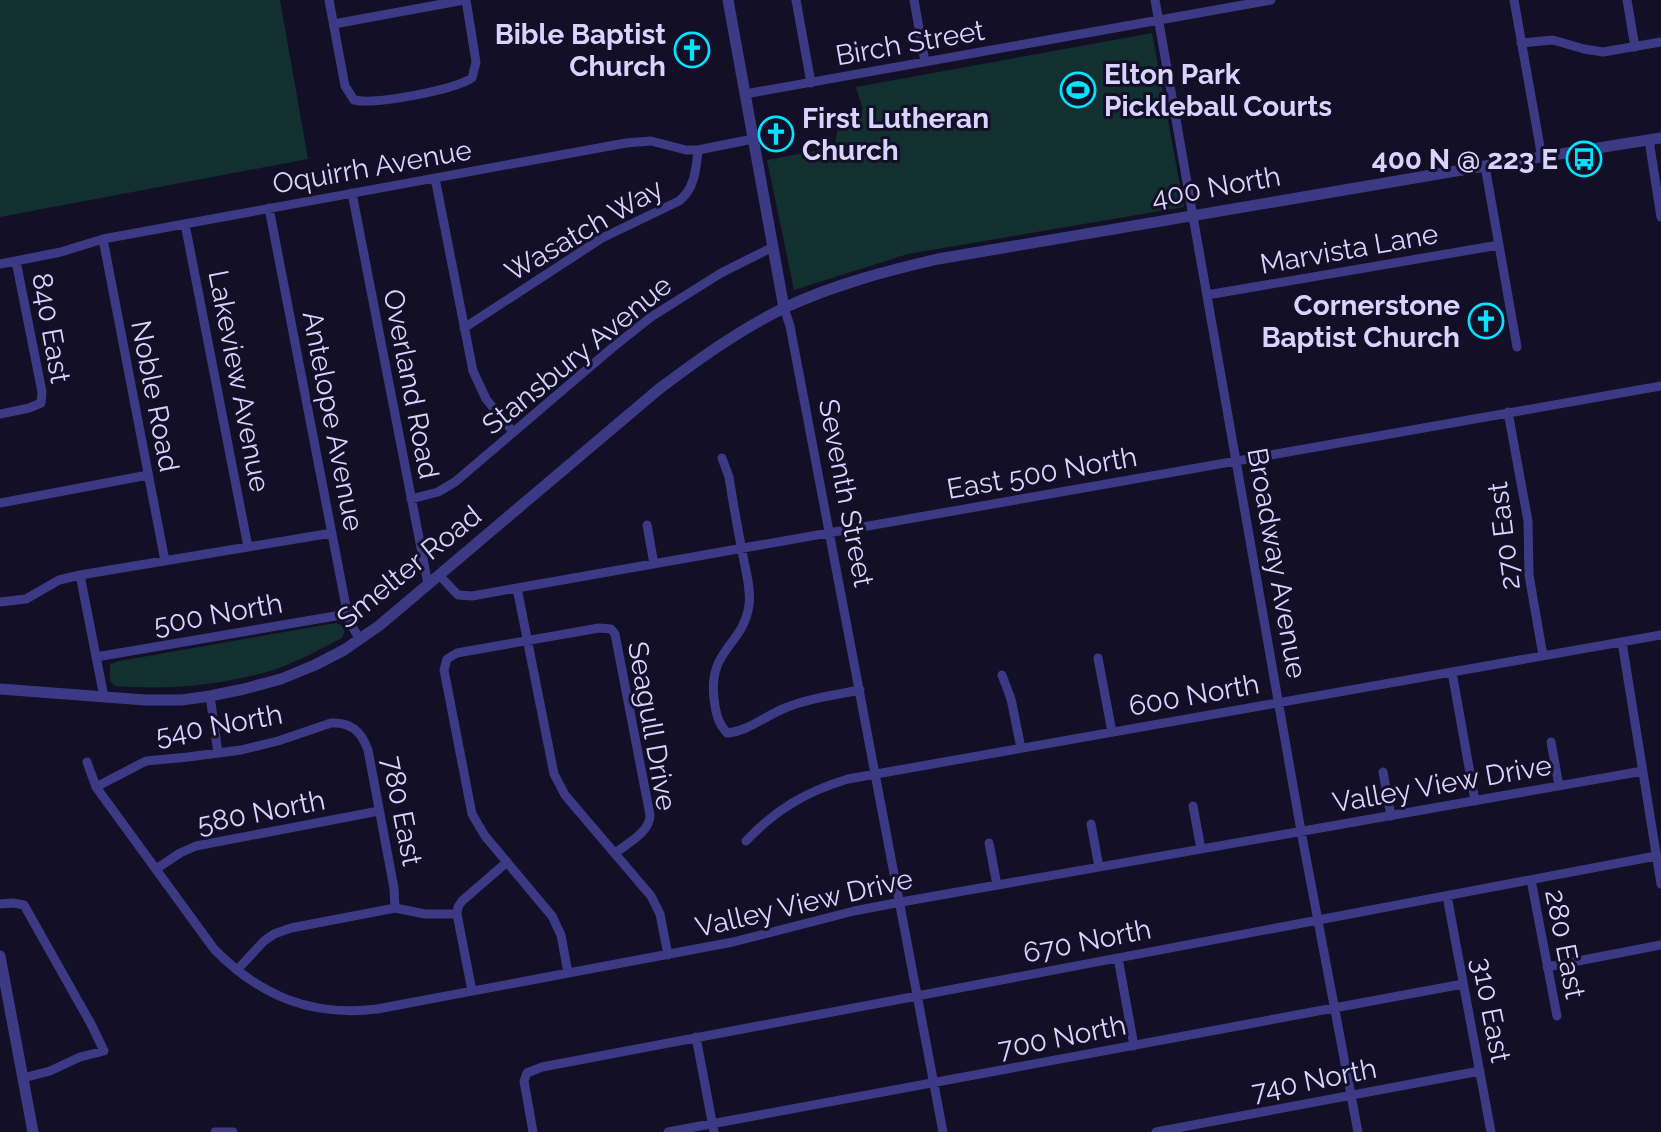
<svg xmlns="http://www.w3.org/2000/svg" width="1661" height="1132" viewBox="0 0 1661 1132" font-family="Raleway,sans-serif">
<rect width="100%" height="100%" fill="#130f26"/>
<path fill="#12302f" d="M0 0H280L308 159 0 217Z
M1152 33 1184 207 908 254 794 290 767 160 835 147 839 116 863 110 856 87Z
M336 623 341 625 345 631 342 638C317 651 290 666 263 673 215 686 165 690 115 686L110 681V664L119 661Z"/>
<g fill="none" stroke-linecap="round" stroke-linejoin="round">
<path stroke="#3d3a85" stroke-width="9" d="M329 0 345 86 354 100C376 105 453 90 472 78L476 62 466 0
M796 0 811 83
M914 0 925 62
M1155 0 1301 831 1358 1132
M1514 0 1542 158
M1627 0 1635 47
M334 24 464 0
M1521 43 1553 40 1584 49 1603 52 1661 42
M745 94 1271 0
M1649 140 1661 217
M1485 166 1517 347
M435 178 473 371 486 399 513 432
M352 193 428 584
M269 208 349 622 360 639
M185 224 248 547
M103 239 165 561
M0 264 61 252 103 239 626 143 651 141 686 150H698L753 139
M1207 295 1499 245
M784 308 790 326 943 1132
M464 328 602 238 679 201C695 188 696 169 698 150
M1508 412 1528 521 1529 575 1543 656
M0 414 29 408 41 403 42 392 16 261
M722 458 729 477C733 503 738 530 743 556 746 572 751 589 749 605 743 648 705 648 715 706 717 717 719 724 727 733 749 731 765 716 785 708 809 698 835 695 860 690
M411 499 438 492 455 482 612 348 651 317 721 273 773 247
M0 503 148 475
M647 525 654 564
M80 575 104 697
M439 575 458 595 472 596 1661 386
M517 588 554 774 565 795 651 896 660 914 668 955
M0 602 26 599 59 580 80 575 332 533
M1622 642 1661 884
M96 657 347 614
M1098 658 1112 732
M1452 672 1475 801
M1002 675 1011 699 1021 748
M210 696 218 753
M1551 742 1559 786
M87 762 96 787 214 949C260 996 311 1017 377 1009L733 942 854 911 901 902 1643 771
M1383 772 1391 816
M96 787 146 761 188 757 241 750 278 741 331 723C351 722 361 731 368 750L394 888 395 908
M1193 806 1201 849
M1091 824 1099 867
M746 841C775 810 807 791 848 779L1661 635
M989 843 997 885
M156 869 180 853 196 846 379 811
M1531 880 1557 1016
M1447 896 1491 1132
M0 904 13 903 24 905 91 1024 104 1051 80 1057 50 1071 23 1078
M1118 958 1134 1046
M1547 967 1661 945
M237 970 264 941 274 934 291 928 395 908 425 914H457
M568 973 561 935 552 916 485 836 472 814 444 670 447 659 457 653 599 628 611 629 615 634 650 815C650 832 628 843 615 853
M472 991 457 914 458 907 462 901 507 862
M696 1037 714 1132
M215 1132H233
M533 1132 524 1081 527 1073 542 1067 1656 856
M668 1132 1463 984
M1156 1132 1480 1071"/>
<path stroke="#3d3a85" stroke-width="11" d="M728 0 784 308
M0 689 145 700H182L210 696 244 689 281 679 315 665 344 650 380 625 659 389C699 359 739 330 784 308 833 285 886 271 938 259L1485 166 1661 138
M0 956 33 1132"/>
</g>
<defs>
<g id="church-ring" transform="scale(1.8)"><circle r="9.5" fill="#130f26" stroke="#00e5ff" stroke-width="1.5"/><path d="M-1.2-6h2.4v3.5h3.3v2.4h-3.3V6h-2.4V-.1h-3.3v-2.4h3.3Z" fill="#00e5ff"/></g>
<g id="stadium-ring" transform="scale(1.8)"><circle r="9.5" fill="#130f26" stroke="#00e5ff" stroke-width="1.5"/><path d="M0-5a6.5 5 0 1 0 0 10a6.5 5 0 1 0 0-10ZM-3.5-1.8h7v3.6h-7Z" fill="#00e5ff"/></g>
<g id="bus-ring" transform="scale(1.8)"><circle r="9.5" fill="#130f26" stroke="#00e5ff" stroke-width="1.5"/><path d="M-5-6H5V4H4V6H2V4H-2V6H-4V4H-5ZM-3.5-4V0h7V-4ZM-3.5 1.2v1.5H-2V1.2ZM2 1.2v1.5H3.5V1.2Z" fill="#00e5ff"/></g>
</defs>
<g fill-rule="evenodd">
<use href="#church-ring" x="692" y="50"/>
<use href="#stadium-ring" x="1078" y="90"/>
<use href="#church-ring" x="776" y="134"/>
<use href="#bus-ring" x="1584" y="159"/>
<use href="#church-ring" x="1486" y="321"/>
</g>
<g text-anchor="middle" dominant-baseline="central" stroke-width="6" stroke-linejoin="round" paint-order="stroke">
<g font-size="28" font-weight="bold" fill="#d9d4ff" stroke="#130f26" text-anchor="end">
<text x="666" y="34">Bible Baptist<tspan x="666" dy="32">Church</tspan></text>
<text x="1104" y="74" text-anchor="start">Elton Park<tspan x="1104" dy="32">Pickleball Courts</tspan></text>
<text x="802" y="118" text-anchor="start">First Lutheran<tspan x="802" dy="32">Church</tspan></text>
<text x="1558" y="159">400 N @ 223 E</text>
<text x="1460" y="305">Cornerstone<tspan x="1460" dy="32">Baptist Church</tspan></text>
</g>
<g font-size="28" fill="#d9d4ff" stroke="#130f26">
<text transform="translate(910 43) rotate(-10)">Birch Street</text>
<text transform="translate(372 167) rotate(-10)">Oquirrh Avenue</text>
<text transform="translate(1216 187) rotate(-10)">400 North</text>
<text transform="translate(584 230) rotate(-30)">Wasatch Way</text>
<text transform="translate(1349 249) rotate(-10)">Marvista Lane</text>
<text transform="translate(51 328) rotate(80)">840 East</text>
<text transform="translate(577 355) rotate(-39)">Stansbury Avenue</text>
<text transform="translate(239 381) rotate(79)">Lakeview Avenue</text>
<text transform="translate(411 384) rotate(79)">Overland Road</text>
<text transform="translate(155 396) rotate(79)">Noble Road</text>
<text transform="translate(333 421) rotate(79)">Antelope Avenue</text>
<text transform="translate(1042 473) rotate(-10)">East 500 North</text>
<text transform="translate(846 493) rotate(79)">Seventh Street</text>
<text transform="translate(1504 536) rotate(-97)">270 East</text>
<text transform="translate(1277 563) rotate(80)">Broadway Avenue</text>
<text transform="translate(409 567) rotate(-39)">Smelter Road</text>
<text transform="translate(218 614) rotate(-10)">500 North</text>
<text transform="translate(1194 695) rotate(-10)">600 North</text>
<text transform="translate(219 725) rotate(-10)">540 North</text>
<text transform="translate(652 726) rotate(80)">Seagull Drive</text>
<text transform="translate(1442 784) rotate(-10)">Valley View Drive</text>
<text transform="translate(402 811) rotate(79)">780 East</text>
<text transform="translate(261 812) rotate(-11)">580 North</text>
<text transform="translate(804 903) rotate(-13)">Valley View Drive</text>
<text transform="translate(1087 941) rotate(-11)">670 North</text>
<text transform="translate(1565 944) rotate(79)">280 East</text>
<text transform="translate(1491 1010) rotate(79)">310 East</text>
<text transform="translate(1062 1037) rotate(-11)">700 North</text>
<text transform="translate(1314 1080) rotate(-11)">740 North</text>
</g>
</g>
</svg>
